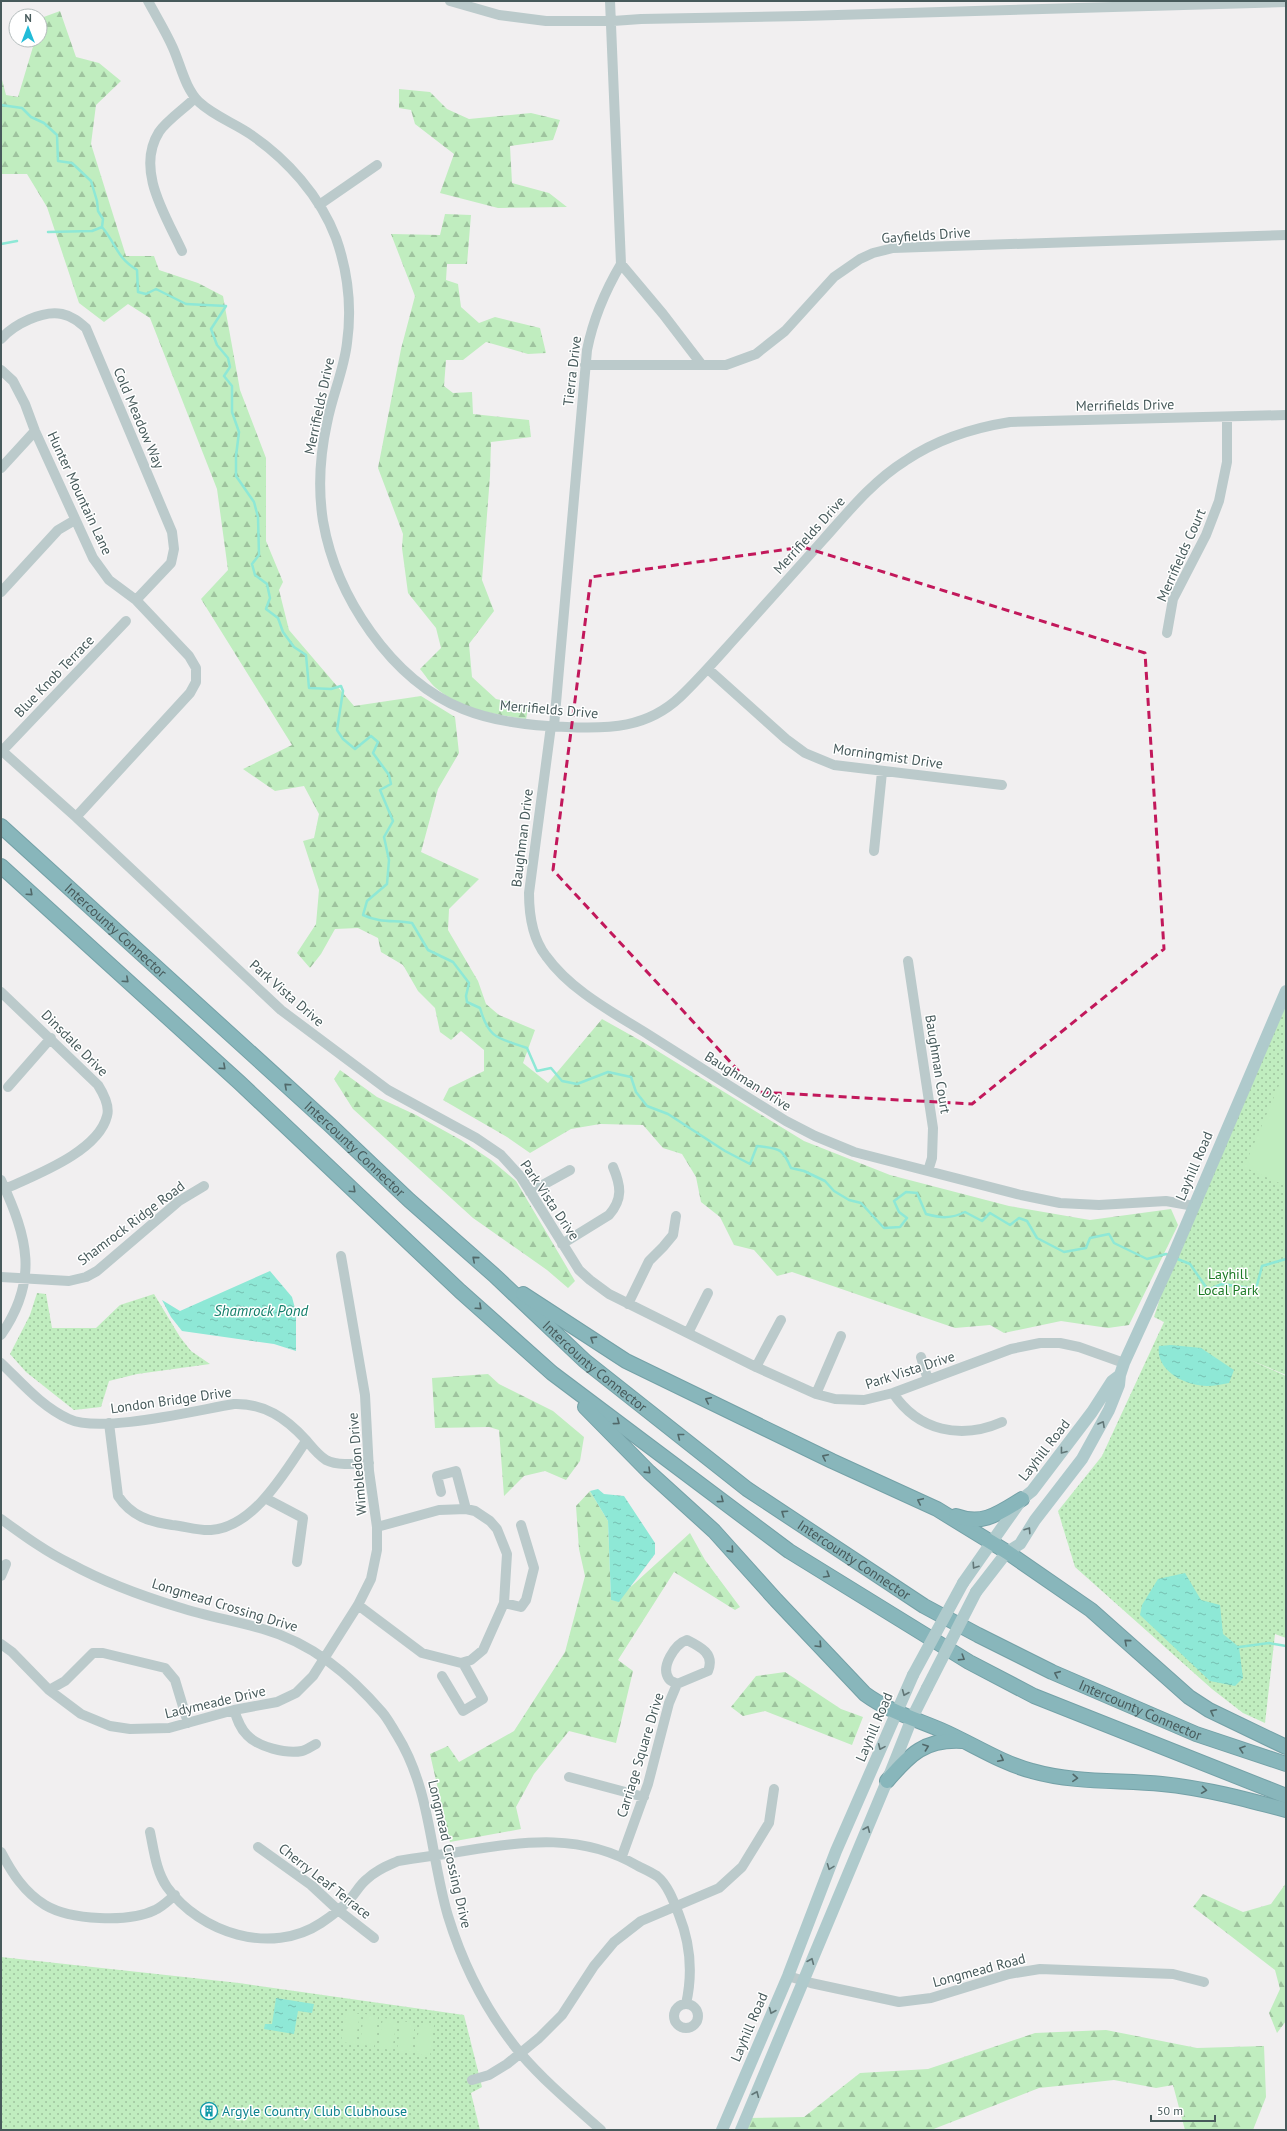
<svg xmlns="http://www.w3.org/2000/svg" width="1287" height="2131" viewBox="0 0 1287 2131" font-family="'PT Sans',sans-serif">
<defs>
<pattern id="grass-dots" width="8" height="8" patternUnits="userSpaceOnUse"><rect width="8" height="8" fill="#c0edbf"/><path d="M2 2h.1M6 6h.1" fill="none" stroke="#9ec39e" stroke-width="1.8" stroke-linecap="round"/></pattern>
<pattern id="forest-firs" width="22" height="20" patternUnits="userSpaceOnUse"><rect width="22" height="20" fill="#c0edbf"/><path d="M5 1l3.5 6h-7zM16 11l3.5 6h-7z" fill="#9ec39e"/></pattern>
<pattern id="water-ripples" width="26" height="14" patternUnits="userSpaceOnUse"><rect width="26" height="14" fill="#8ee8d6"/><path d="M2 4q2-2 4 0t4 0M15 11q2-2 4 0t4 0" fill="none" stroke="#76bfb1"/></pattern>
</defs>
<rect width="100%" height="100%" fill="#f1eff0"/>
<path fill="url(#grass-dots)" d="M1286 1000V1375L1248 1359 1286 1376V1638L1275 1634 1265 1723 1243 1713 1212 1689 1075 1567 1058 1511 1102 1456 1164 1322 1154 1317 1169 1270Z
M37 1293 46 1294 52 1328H96L120 1305 154 1294 180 1337 191 1351 210 1364 137 1374 109 1381 101 1407 74 1410 26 1372 10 1354 30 1315Z
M1 1957 239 1983 464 2015 482 2087 471 2093 480 2130H1Z"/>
<path fill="url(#forest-firs)" d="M60 11 76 57 99 63 121 81 96 105 91 144 126 256H154L159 270 198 283 223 296 240 390 266 458V541L283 582 279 590 289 630 354 706 421 696 455 717 459 753 438 789 421 852 479 879 449 909 448 930 478 981 486 1004 499 1015 535 1030 523 1063 548 1083 602 1019 643 1042 804 1141 890 1175 1009 1206 1090 1220 1171 1209 1178 1225 1129 1325 1108 1328 1061 1321 1004 1333 990 1325 955 1328 792 1272 777 1276 754 1250 734 1245 720 1217 701 1202 696 1177 682 1154 663 1148 643 1125 600 1124 571 1129 530 1153 507 1137 443 1100 449 1088 484 1071V1050L461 1031 451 1040 440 1032 435 1008 418 991 403 965 381 952 378 938 358 928 335 929 321 954 310 968 297 953 316 924 319 890 303 841 314 838 319 814 304 786 275 791 243 769 292 745 201 599 228 570 217 489 150 318 128 304 104 322 79 303 47 207 27 174H1V76L6 95 18 97 35 40H40L41 18Z
M399 89 430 92 447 109 469 119 531 113 560 120 553 140 510 146 512 183 549 193 567 207 498 208 440 193 454 154 415 124 411 110 399 108Z
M445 214 471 215 467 264H447L446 280 458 284 461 307 479 323 495 317 540 328 546 353 528 354 486 342 463 360H446L444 386 453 393 472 392 473 414 529 420 531 437 491 442 490 476 482 580 494 611 469 644 472 677 496 699 529 706 526 719C494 714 461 710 436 688 430 683 425 675 420 669L441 648 436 628 408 593 402 548 403 534 378 468 401 349 415 296 391 234 440 235Z
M340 1070 377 1097 416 1115 461 1140 491 1160 516 1181 575 1281 568 1288 547 1270 473 1218 353 1109 334 1079Z
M488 1374 499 1384 553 1411 584 1437 580 1461 566 1480 545 1471 524 1476 504 1496 499 1430 489 1427 435 1428 432 1378Z
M590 1491 608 1521 611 1600 619 1601 624 1593 690 1533 705 1560 740 1607 735 1610 674 1572 618 1660 633 1671 616 1743 569 1731 534 1774 516 1807 521 1829 450 1842 430 1754 448 1746 459 1762 514 1731 565 1652 585 1576 579 1549 576 1506Z
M785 1672 841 1709 863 1717 852 1745 765 1711 743 1716 731 1707 756 1676Z
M1286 1883V2021L1277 2033 1269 2013 1280 1989 1275 1970 1193 1907 1203 1894 1243 1912 1271 1904Z
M1106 2030 1197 2048 1264 2046 1266 2097 1253 2130H1185L1173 2085 1156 2088 1114 2080 1039 2088 931 2130H741L746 2118 804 2117 860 2073 928 2069 1035 2033Z"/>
<path fill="#c0edbf" d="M1286 1069V1186L1244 1167Z
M346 2012 360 2014 355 2044 341 2042Z
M364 2014 378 2016 374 2047 360 2044Z
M383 2018 397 2020 392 2050 378 2048Z
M401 2021 415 2023 411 2053 397 2051Z
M420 2023 434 2025 430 2056 415 2054Z"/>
<path fill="url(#water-ripples)" d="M270 1271 292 1297 296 1312V1351L274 1344 182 1331 171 1317 162 1300 180 1311Z
M1171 1345 1201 1348 1234 1370 1229 1383C1222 1384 1214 1386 1207 1386 1186 1386 1155 1371 1159 1346Z
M598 1489 604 1494 624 1496 655 1543V1554L619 1602 611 1600 608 1521 590 1491Z
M1185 1573 1201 1600 1220 1605 1223 1634 1239 1647 1243 1678 1235 1686 1210 1681 1140 1615 1142 1605 1158 1579Z
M276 1998 314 2004 312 2013 298 2011 294 2034 264 2029 265 2024H272Z"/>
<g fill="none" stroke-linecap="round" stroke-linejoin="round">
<path stroke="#8ee8d6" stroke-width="2.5" d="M1 105 22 108 31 117 44 123 57 135 58 161 72 163 91 181 97 201 98 211 103 219 102 227
M48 232 92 231 102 227C117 245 116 257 137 270L138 292 146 294 156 289 186 304 226 306 211 329 217 345 228 358 230 367 224 376 232 386V412L239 432 236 456V476L254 502 258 517 259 555 252 564 255 575 267 584 270 598 266 609 278 618 283 632 294 647 306 655 309 688 331 689 341 686 343 691 337 730 343 739 355 749 371 736 378 742 373 753 389 775 391 784 380 790 393 821 384 837 389 860 387 884 367 901 363 915C380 923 394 920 412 923L428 950 453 962 469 983 466 996 467 1002 480 1008C489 1040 499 1038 527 1048L537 1071 551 1068 562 1081 577 1084 608 1072 631 1077 636 1092 647 1106 668 1114 725 1151 750 1164 757 1146C779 1149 782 1147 791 1168L804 1171 825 1181 834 1191 849 1200 861 1203 884 1228 900 1227 907 1218 899 1212 894 1201 906 1192 917 1193 926 1214C941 1218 951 1219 965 1212L982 1221 990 1213 1010 1225 1019 1218 1027 1221 1037 1238 1064 1252 1086 1248 1090 1238 1109 1234 1114 1243 1147 1259 1166 1254 1169 1255
M1 244 17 241
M1175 1258 1190 1264 1208 1290 1222 1284 1256 1289 1262 1266 1286 1259
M1239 1647 1269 1643 1286 1646"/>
<g stroke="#74a1a7" stroke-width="16">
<g id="highway">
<path id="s1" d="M1 826 330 1125 409 1200 494 1275 585 1361 747 1489 924 1606 978 1635 1052 1672 1196 1734 1286 1764"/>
<path d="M1 866 240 1083 460 1291 552 1373 789 1551 969 1662 1034 1696 1286 1796"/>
<path d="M523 1294 626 1361 832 1461 937 1509 1007 1552 1091 1610 1189 1697 1209 1710 1286 1747"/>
<path d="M585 1407 649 1472 714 1531 776 1600 865 1694C888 1711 915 1719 941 1730 971 1743 1001 1763 1032 1771 1074 1783 1119 1780 1162 1784 1204 1788 1245 1799 1286 1810"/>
<path d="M956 1516C983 1526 999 1513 1022 1499"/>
<path d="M887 1781C910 1754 925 1739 962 1741"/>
</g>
</g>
<path stroke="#bbcacb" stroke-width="10" d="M148 1C156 16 166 32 173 48 181 66 185 88 199 102 214 116 234 123 250 134 287 159 320 196 336 238 348 272 352 307 347 343 344 370 332 396 327 423 320 455 318 489 323 521 336 596 391 680 463 709 495 722 532 726 567 727 609 729 647 728 680 697 700 678 718 657 737 636 766 604 794 572 823 540 848 512 873 481 905 461 937 439 972 428 1010 422L1286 415
M450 1 499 15 546 21H613L641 19 803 16 1286 2
M319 205 377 165
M182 251C166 216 135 170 159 132 167 120 184 109 195 98
M621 264 663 314 702 365
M1 339C14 324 43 310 62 314 72 316 79 322 86 328L172 532 174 549 171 563 136 600
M585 365H726L756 354 785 331 834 277 860 259 873 253 893 248 1286 235
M1 370 13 381 25 404 35 431 93 558 109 580 136 600 189 656 196 668V682L190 693 76 817
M1 468 35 431
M1 592 58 530 75 520
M1167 633 1173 599 1206 535 1219 501 1227 462V417
M708 669 786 739 805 753 834 765 1002 785
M551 726 529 893C529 915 532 938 546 956 571 991 614 1013 649 1035 695 1064 740 1093 786 1121L815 1136 854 1152 1021 1195 1060 1203 1099 1205 1166 1201 1194 1206
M554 726 587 350C593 320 605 291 621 264L610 1
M1 750 76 817 281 1010 388 1090 476 1138 501 1155 521 1177 579 1270 590 1280 609 1294 756 1367 816 1394 835 1399 864 1400 893 1393 1011 1349 1040 1343H1060L1079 1347 1124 1363
M2 751 126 621
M874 851 882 772
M908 961 933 1128 932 1158 928 1171
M1 992 98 1085C103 1093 110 1106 107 1116 98 1152 35 1175 5 1189
M8 1087 51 1038
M1 1180C28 1238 39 1280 1 1335
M530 1192 570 1170
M562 1244 609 1215C623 1199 621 1186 613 1167
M1 1277 69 1281 86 1277 97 1271 179 1201 204 1186
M628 1304 649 1261 663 1247 673 1235 676 1216
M688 1333 708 1293
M921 1357 928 1380
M1 1363C22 1383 42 1407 69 1419 100 1434 197 1410 234 1404 264 1403 286 1418 306 1440 312 1447 318 1455 326 1460 338 1466 355 1464 369 1463
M756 1367 781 1320
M893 1393C918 1431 961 1440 1002 1422
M816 1394 841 1336
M109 1423 118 1496C131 1516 150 1522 172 1525 184 1526 199 1531 211 1530 254 1527 285 1472 306 1441
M441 1492 437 1476 456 1471 466 1509
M265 1498 303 1518 297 1562
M1 1519C23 1535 46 1552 71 1564 104 1582 142 1596 178 1607 206 1616 235 1621 263 1629 312 1643 349 1674 382 1712 388 1719 392 1727 397 1735 431 1790 430 1855 448 1916 463 1965 488 2014 521 2054 545 2082 574 2106 601 2130
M1 1576 6 1564
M504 1603 521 1607 526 1600 534 1568 521 1525
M358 1605 422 1653 461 1663 471 1660 483 1650 504 1603 507 1554 497 1529 490 1521 475 1511 466 1509 439 1510 377 1527
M687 1640C701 1647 715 1654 708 1671L677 1684C674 1682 670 1681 669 1679 660 1667 675 1644 687 1640Z
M1 1644 12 1652 49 1690 81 1714 110 1726 130 1729 169 1728 234 1710 277 1702 296 1693 313 1676 358 1605 371 1579 377 1550V1527L369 1471 365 1395 341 1256
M442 1676 463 1711 483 1699 463 1663
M49 1690 65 1681 93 1653H103L165 1668 175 1680 188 1723
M234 1710C237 1719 240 1728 247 1735 258 1747 286 1754 302 1751 307 1750 312 1746 316 1744
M569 1777 644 1797
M150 1832C154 1851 156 1871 167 1887 200 1933 271 1956 321 1923 330 1917 340 1910 347 1902 355 1895 359 1885 367 1879 376 1870 387 1866 398 1861 420 1857 442 1855 464 1851 526 1841 582 1833 638 1866 644 1869 651 1872 657 1876 668 1885 674 1902 679 1915 691 1945 693 1973 686 2004
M258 1847 311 1885 338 1910 374 1938
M1 1852C12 1873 24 1892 45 1905 70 1920 129 1923 155 1910 162 1907 169 1900 175 1895
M622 1856 648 1784 669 1703 677 1684
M788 1976 811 1983 899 2002 931 1998 1009 1974 1040 1969 1173 1974 1204 1982
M674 2016a12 12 0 1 1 24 0a12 12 0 1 1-24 0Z
M472 2080 489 2075 507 2064 539 2038 562 2015 594 1966 614 1942 641 1921 719 1888 742 1867 769 1823 774 1789"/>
<path stroke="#afcacc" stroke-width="12" d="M963 1583 1022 1499 1032 1491 1092 1412 1112 1381 1120 1375
M976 1592 1007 1552 1020 1544 1035 1520 1082 1459 1109 1410 1119 1385 1120 1375 1124 1363 1172 1258 1286 991
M722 2130 788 1976 836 1851 913 1675
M741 2130 887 1781 912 1718 927 1688"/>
<use href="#highway" stroke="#88b6bb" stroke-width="14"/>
<path stroke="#afcacc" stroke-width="12" d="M913 1675 963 1583
M927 1688 976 1592"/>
</g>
<defs><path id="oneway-chevron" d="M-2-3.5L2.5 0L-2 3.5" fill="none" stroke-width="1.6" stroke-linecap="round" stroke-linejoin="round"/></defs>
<g stroke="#516869">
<use href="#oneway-chevron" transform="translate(30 893) rotate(42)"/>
<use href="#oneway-chevron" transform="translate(126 980) rotate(42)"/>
<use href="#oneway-chevron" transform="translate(223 1067) rotate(42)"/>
<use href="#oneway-chevron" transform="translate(287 1086) rotate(-138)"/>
<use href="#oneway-chevron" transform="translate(353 1190) rotate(43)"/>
<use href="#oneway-chevron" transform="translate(475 1259) rotate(-139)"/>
<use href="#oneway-chevron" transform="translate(479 1307) rotate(42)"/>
<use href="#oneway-chevron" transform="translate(593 1339) rotate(-147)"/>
<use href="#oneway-chevron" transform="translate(708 1400) rotate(-154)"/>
<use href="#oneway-chevron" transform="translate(617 1422) rotate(37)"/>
<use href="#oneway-chevron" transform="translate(680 1436) rotate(-142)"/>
<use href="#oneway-chevron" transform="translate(825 1457) rotate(-154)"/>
<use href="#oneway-chevron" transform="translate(648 1471) rotate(44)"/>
<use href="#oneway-chevron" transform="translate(721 1500) rotate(37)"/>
<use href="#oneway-chevron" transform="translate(920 1501) rotate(-155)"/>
<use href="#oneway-chevron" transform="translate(784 1513) rotate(-146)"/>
<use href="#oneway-chevron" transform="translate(731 1550) rotate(48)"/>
<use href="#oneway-chevron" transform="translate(827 1575) rotate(31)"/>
<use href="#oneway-chevron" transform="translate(1127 1642) rotate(-139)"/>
<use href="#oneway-chevron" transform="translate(819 1645) rotate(46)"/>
<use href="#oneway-chevron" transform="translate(962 1658) rotate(32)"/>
<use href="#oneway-chevron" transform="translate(1057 1674) rotate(-156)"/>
<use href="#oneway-chevron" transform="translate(1213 1712) rotate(-153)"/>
<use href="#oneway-chevron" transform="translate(926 1747) rotate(-20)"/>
<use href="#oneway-chevron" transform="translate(1242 1749) rotate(-161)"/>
<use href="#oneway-chevron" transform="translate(1001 1759) rotate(27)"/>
<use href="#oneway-chevron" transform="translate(1075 1778) rotate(3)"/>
<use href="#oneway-chevron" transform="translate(1204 1790) rotate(8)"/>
</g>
<g stroke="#617677">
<use href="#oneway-chevron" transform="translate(1102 1424) rotate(-61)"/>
<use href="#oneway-chevron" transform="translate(1063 1451) rotate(128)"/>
<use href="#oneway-chevron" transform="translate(1028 1530) rotate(-57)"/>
<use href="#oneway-chevron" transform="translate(975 1566) rotate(124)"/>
<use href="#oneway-chevron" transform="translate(905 1693) rotate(113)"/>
<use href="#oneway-chevron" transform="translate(881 1747) rotate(114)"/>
<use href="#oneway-chevron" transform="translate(867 1829) rotate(-67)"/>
<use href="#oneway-chevron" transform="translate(830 1867) rotate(111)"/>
<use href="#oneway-chevron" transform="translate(811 1961) rotate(-67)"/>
<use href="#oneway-chevron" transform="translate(772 2011) rotate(113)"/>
<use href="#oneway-chevron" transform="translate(756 2094) rotate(-67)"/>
</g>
<path fill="none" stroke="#c2185b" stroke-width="3" stroke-dasharray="8 5" stroke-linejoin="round" d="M803 547 1145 653 1164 949 972 1104 758 1092 553 870 591 577Z"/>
<defs>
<g id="building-ring" transform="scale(0.9)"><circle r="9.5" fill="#fff" stroke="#0f9aa8" stroke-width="1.5"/><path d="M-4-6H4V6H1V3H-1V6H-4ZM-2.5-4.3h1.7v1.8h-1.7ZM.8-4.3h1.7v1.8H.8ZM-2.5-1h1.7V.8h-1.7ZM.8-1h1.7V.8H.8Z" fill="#0f9aa8"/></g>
</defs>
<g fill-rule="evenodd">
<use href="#building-ring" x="209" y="2111"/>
</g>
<g text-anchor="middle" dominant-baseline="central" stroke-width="3" stroke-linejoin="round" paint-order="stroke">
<g font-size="14" fill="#475a5b" stroke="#fff">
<text transform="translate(926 235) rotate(-4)">Gayfields Drive</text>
<text transform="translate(572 371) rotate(-83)">Tierra Drive</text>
<text transform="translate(1125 405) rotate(-1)">Merrifields Drive</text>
<text transform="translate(319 406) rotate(-78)">Merrifields Drive</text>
<text transform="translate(139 418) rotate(67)">Cold Meadow Way</text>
<text transform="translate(80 493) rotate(65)">Hunter Mountain Lane</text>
<text transform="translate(809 535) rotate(-48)">Merrifields Drive</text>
<text transform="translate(1181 555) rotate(-66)">Merrifields Court</text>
<text transform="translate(54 676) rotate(-46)">Blue Knob Terrace</text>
<text transform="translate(549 709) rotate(5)">Merrifields Drive</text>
<text transform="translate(888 756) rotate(8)">Morningmist Drive</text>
<text transform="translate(522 838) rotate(-83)">Baughman Drive</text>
<text stroke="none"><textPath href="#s1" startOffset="155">Intercounty Connector</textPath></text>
<text transform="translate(287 993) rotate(41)">Park Vista Drive</text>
<text transform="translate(75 1043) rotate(45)">Dinsdale Drive</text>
<text transform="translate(938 1064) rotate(81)">Baughman Court</text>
<text transform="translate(748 1081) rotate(32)">Baughman Drive</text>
<text stroke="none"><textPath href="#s1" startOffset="479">Intercounty Connector</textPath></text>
<text transform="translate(1194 1166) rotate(-67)">Layhill Road</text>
<text transform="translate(550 1200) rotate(56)">Park Vista Drive</text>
<text transform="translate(131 1223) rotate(-37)">Shamrock Ridge Road</text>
<text stroke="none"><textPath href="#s1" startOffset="803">Intercounty Connector</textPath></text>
<text transform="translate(910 1370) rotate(-18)">Park Vista Drive</text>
<text transform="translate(171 1400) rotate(-8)">London Bridge Drive</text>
<text transform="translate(1044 1450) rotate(-52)">Layhill Road</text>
<text transform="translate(357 1464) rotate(-95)">Wimbledon Drive</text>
<text stroke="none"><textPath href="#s1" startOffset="1127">Intercounty Connector</textPath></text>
<text transform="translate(225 1605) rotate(17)">Longmead Crossing Drive</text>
<text transform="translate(215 1702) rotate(-13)">Ladymeade Drive</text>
<text stroke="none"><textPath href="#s1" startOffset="1451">Intercounty Connector</textPath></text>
<text transform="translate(874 1727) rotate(-67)">Layhill Road</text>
<text transform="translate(640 1755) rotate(-73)">Carriage Square Drive</text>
<text transform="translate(450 1854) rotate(77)">Longmead Crossing Drive</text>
<text transform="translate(325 1881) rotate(38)">Cherry Leaf Terrace</text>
<text transform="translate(979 1970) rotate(-15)">Longmead Road</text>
<text transform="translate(749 2027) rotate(-67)">Layhill Road</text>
</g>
<g font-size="14" fill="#1b7924" stroke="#fff">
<text x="1228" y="1274">Layhill<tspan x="1228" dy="16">Local Park</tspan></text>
</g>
<g font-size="14" fill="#0d838f" stroke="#fff" text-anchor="start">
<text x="222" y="2111">Argyle Country Club Clubhouse</text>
</g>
<g font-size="15" font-style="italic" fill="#127e69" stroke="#fff">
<text x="261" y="1310">Shamrock Pond</text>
</g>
</g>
<rect width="1287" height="2131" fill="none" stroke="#475a5b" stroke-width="4"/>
<g transform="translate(28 28)"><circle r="19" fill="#ffffff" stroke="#b5bdbd"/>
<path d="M0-3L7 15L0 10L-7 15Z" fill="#22bcd8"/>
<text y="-6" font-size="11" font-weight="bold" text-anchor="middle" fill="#475a5b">N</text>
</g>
<path d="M1151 2115v6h64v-6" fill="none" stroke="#475a5b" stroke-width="2"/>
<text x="1157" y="2115" font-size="12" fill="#475a5b" stroke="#ffffff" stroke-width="3" paint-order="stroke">50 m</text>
</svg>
